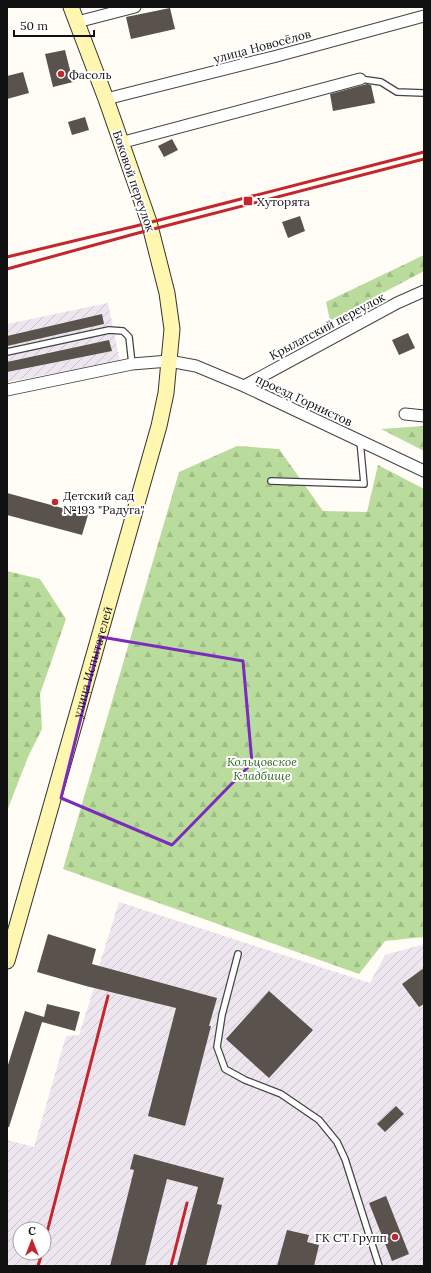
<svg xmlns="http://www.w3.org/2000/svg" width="431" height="1273" viewBox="0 0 431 1273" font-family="Lora,serif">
<defs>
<pattern id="industrial-furrows" width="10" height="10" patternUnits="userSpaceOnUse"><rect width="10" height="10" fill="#eee6ef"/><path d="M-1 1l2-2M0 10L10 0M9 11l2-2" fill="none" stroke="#cbc4cc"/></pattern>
<pattern id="forest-firs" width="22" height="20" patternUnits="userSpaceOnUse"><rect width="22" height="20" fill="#b9dc9c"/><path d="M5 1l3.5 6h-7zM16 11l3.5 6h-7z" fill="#9ebc85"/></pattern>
</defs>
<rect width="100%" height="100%" fill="#fffdf5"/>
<path fill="url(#industrial-furrows)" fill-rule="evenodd" d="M108 303 120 361 7 382V324Z
M119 902 370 983 385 955 424 944V1266H7V1140L34 1147 66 1036 79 1035 94 988 99 966ZM20 1229H44V1253H20Z"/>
<path fill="url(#forest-firs)" d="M424 255V271L330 321 326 302Z
M424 426V451L381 429Z
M237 446 279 449 323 511 367 512 378 465 424 489V937L385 941 359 974 63 869 179 472Z
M7 571 40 579 66 619 40 694 42 729 28 757 7 811Z"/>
<path fill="#5a524d" d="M170 8 175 29 131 39 126 17Z
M65 50 73 82 53 87 45 54Z
M23 72 29 93 7 99V76Z
M367 84 371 85 375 103 333 111 330 94Z
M85 117 89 130 72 135 68 122Z
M172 139 178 150 164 157 158 146Z
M300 216 305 231 288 238 282 222Z
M102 314 104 324 7 346V336Z
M408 333 415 348 399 355 392 340Z
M109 340 112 351 7 372V362Z
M7 493 88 515 82 535 7 515Z
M48 934 96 949 92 964 217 998 209 1026H211L185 1126 148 1116 176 1008 86 986 37 972Z
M424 968V1004L419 1007 402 984Z
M269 991 313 1030 269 1078 226 1039Z
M47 1004 80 1012 75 1031 42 1022 9 1127H7V1068L25 1011 44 1017Z
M396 1106 404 1114 385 1132 377 1124Z
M134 1154 224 1178 217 1204 222 1205 206 1266H177L198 1187 167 1179 145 1266H110L134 1170 130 1169Z
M386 1196 409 1254 392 1261 369 1203Z
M287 1230 309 1235 307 1242 319 1245 314 1266H277Z"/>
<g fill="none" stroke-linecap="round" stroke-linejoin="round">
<g stroke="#444" stroke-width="8">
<path id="service" d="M360 79 381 82 397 92 424 93
M7 352 109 330 123 331 129 337 132 364
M271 481 364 484 360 441
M238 954 222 1015 217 1047 225 1069 245 1080 281 1094 319 1120 337 1142 345 1159 379 1266"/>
</g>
<g stroke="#444" stroke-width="13">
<path id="minor" d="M77 22 135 7
M106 99 277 56 424 16
M120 143 360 79
M244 386 397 303 424 291
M7 390 132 364 169 361 196 366 244 386 424 471
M405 414 424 416"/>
</g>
<g stroke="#333" stroke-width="17">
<g id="secondary">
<path id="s1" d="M7 961 159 426 166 393 172 329 167 293 149 222 106 99 71 7"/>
</g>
</g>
<use href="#service" stroke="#fff" stroke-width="5.5"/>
<use href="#minor" stroke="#fff" stroke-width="11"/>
<use href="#secondary" stroke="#fff6b0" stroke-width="15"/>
<path stroke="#c4262e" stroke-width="3" d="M7 257 136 226 424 152
M7 269 138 233 424 159
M44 1244 108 996
M38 1266 42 1253
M171 1266 187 1203"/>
</g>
<path fill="none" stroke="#7b2cbf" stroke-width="3" stroke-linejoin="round" d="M101 637 243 661 252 763 172 845 61 798Z"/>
<g fill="#c4262e" stroke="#fff" stroke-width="1.5">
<circle cx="61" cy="74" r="4"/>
<rect x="243" y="196" width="10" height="10" rx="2"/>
<circle cx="55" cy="502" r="4"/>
<circle cx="395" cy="1237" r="4"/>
</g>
<g text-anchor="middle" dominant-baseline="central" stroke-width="4" stroke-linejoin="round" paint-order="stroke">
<g font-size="12" fill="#111" stroke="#fff">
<text transform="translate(262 46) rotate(-15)">улица Новосёлов</text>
<text transform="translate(134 181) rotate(71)">Боковой переулок</text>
<text transform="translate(327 326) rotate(-28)">Крылатский переулок</text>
<text transform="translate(304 400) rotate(25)">проезд Горнистов</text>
<text stroke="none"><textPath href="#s1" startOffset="311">улица Испытателей</textPath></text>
</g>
<g font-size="12" fill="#111" stroke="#fff" text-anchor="start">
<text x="69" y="74">Фасоль</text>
<text x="257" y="201">Хуторята</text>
<text x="63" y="495">Детский сад<tspan x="63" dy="14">№193 "Радуга"</tspan></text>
<text x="387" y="1237" text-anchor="end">ГК СТ Групп</text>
</g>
<g font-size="12" font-style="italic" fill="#2f6b1f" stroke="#fff">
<text x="262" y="761">Кольцовское<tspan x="262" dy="14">Кладбище</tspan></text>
</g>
</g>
<rect width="431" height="1273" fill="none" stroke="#111111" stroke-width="16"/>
<g transform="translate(32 1241)"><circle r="19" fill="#ffffff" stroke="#a0a0a0"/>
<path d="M0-3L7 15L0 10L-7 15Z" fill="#c4262e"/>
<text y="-6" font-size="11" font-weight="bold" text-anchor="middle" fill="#111111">С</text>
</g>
<path d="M14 30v6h80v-6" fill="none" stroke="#111111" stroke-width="2"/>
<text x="20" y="30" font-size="12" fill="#111111" stroke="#ffffff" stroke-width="3" paint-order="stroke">50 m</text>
</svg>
